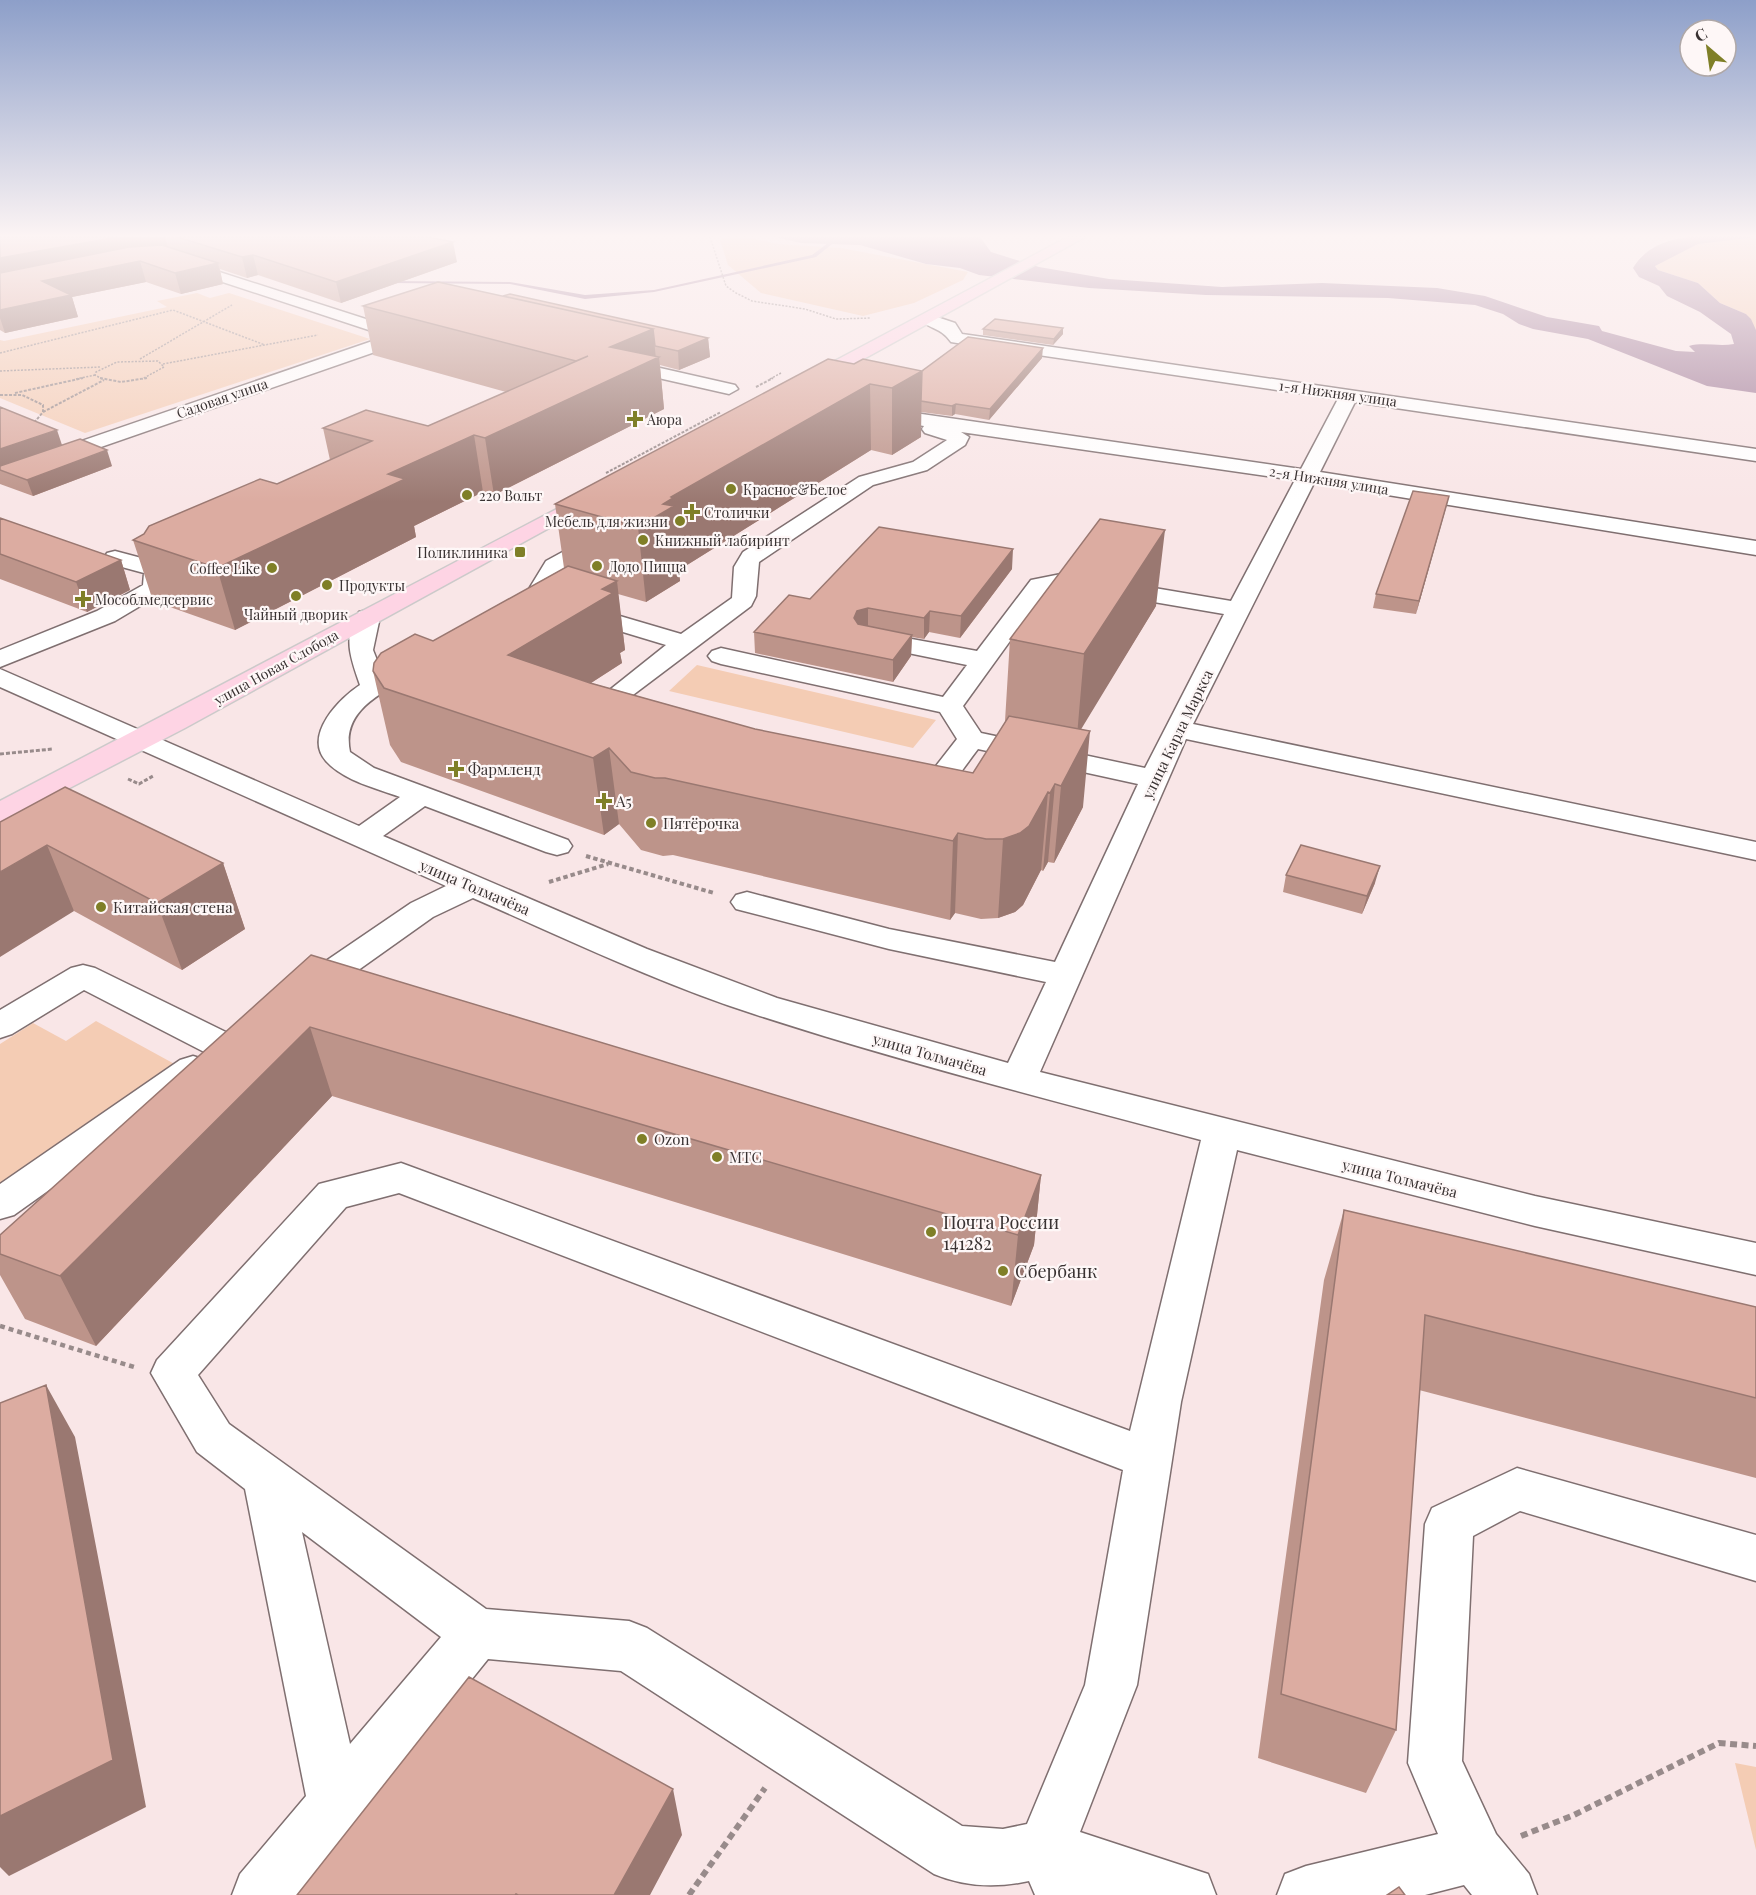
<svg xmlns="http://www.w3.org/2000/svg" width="1756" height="1895" viewBox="0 0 1756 1895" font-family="'Playfair Display',serif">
<rect width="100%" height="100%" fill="#f9e6e7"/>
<path fill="#f4ccb4" d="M728 237H746L778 244 841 248 968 272 963 280 914 303 863 316 761 293 728 265 720 240Z
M1731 238H1756V330L1746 314 1720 303 1698 283 1658 270 1655 265 1698 244Z
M197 293 210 298 229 293 370 339 85 433 0 398V340L4 341 167 307 157 301Z
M697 665 936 720 913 748 669 691Z
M96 1021 180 1067 0 1187V1044L33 1023 66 1041Z
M1735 1763 1756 1767V1850Z"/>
<path fill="#a4809b" d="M775 237H980L991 252 1039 267 1109 279 1222 287 1322 283 1437 288 1485 296 1547 317 1599 326 1602 331 1676 351 1695 352 1689 346C1704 342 1719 347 1734 344L1731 334 1700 312 1667 296 1659 286 1639 277 1633 268C1658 227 1714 237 1756 237L1698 244 1655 266 1658 270 1698 283 1720 303 1746 314 1751 319 1756 330V393L1707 386 1588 339 1533 329 1519 324 1503 314 1475 305 1388 298 1206 295 1089 288 979 275 960 268 926 264 860 245 801 243Z"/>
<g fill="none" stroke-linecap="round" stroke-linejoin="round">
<path fill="#a4809b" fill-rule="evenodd" d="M828 243 832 244 816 257 654 292 585 299 510 284 390 283 388 282 390 281 510 282 585 295 654 290 812 255Z"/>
<g stroke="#7f6f70" stroke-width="3">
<path id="minor" d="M179 259 403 331 412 328 420 333 418 337 0 482V469L387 336 174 266 172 263Z
M928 314 955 323 962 334 1756 449V461L1355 402 1320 472 1756 541V555L1314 483 1193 724 1756 842V860L1186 739 1040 1072 1535 1196 1756 1243V1275L1535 1226 1237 1150 1181 1402 1137 1685 1080 1832 1208 1874 1216 1895H1035L1029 1881C997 1888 965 1887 934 1874L621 1671 488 1659 298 1895H232L240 1874 306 1796 245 1489 197 1452 151 1373 157 1360 319 1184 401 1163 1130 1431 1201 1140C1052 1100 901 1062 754 1014 658 983 565 938 473 898L433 917 319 998 307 1001 295 998 290 990 295 982 411 903 446 886 0 687V669L359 826 400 797C376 788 344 781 326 761 303 735 340 698 360 685 351 659 342 637 359 612L368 610 377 612 380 617 373 650 382 673 407 660 416 657 425 660 429 665 425 670C392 688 340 706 350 752L374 768 568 840 572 846 568 852 557 855 546 852 425 806 383 836 647 949 777 998 1008 1063 1046 982 889 949 736 909 731 902 736 895 747 892 889 929 1055 962 1138 784 978 749C959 773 941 809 905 800L901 794 905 788 925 780 957 739 940 712 721 664 712 661 708 656 712 651 721 648 943 697 967 665 859 643 856 638 859 633 868 631 977 651 1031 580 1066 573 1231 601 1295 480 961 432 969 437 965 445 927 470 873 485 759 562 756 596 751 606 617 707 615 713 626 723 622 729C608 732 596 728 588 716L592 704 666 645 570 616 567 611 570 606 579 604 681 634 732 598 734 567 743 552 859 477 913 462 947 440 925 433 922 429 924 426 894 421 892 417 894 413 901 411 1301 469 1338 399 957 343 951 342C941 327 930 330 920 319ZM1066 587 1224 614 1145 768 981 733 963 706 1047 590ZM399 1193 1123 1470 1085 1685 1027 1824 1003 1829 962 1826 647 1628 629 1621 486 1609 229 1424 198 1375 346 1207ZM302 1532 441 1637 350 1744Z
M616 358 735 385 738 389 729 394 610 367 607 363Z
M601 531 609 533 612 538 609 543 563 570 544 602H528L524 597 546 561Z
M115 551 164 564C169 572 168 585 162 593L115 621 0 667V650L97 611 143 585 144 573 107 563 104 558 107 553Z
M83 965 95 968 238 1038 243 1047 238 1056 225 1059 212 1056 84 990 12 1034 0 1038V1010L71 968Z
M193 1056 206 1060 211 1069 206 1078 14 1215 0 1219V1184L180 1060Z
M1517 1468 1756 1535V1581L1520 1511 1473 1536 1462 1761 1496 1834 1529 1874 1537 1895H1472L1464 1885 1425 1895H1277L1285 1874 1306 1866 1438 1834 1408 1763 1425 1524 1432 1508Z"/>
</g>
<g stroke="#cccaca" stroke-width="3">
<path id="major" d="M1068 237H1085L811 388 805 389 796 384 799 380Z
M595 489 602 491 605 495 602 499 185 728 10 819 0 822V801Z"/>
</g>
<path stroke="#988b8b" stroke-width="1.5" stroke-dasharray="2 1.5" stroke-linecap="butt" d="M710 237 726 286 736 293 752 301 805 309 836 319 871 318
M0 353 173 310 265 345
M140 359 232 305
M163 364 318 335
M0 371 101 367
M76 379 95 375
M102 379 95 375 96 372 117 362 158 361 164 367 142 379
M770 379 781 373"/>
<path stroke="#988b8b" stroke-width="2" stroke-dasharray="3 1.5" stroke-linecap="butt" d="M100 378 121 382 147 378
M756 387 773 378
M15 393 83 378
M0 395H22L43 405V412L33 424
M43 412 104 380
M606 473 721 412"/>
<path stroke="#988b8b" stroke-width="3" stroke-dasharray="4 2" stroke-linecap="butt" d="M0 754 53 749
M128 779 139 784 153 776"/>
<path stroke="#988b8b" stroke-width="4" stroke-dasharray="4.5 3" stroke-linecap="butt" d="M586 856 714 893
M549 882 608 864"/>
<path stroke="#988b8b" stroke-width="4.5" stroke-dasharray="5 4" stroke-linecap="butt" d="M0 1326 134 1367"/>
<path stroke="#988b8b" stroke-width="6" stroke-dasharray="7 4.5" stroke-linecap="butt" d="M1521 1836 1574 1815 1719 1743 1756 1746
M689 1895 765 1788"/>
<use href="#minor" fill="#fff" fill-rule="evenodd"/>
<use href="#major" fill="#fed4e4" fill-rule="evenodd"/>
</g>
<path fill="#bd948a" d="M0 237H428L457 262 341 303 258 275 247 278 220 269 223 284 181 294 146 282 72 297 78 317 5 333 0 330Z
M503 296 708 338 710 357 679 370 660 365 664 409 494 495 483 492 414 526 416 537 235 630 153 601 133 540 277 484 330 460 323 428 428 426 506 392 373 355 363 306Z
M983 329 1063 334 1053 345 983 335Z
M1042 358 989 420 955 414 952 416 921 412V437L892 455 871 450 679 570 680 581 646 602 618 594 625 650 620 653 622 663 591 683 755 729 973 773 1006 721H1005L1010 639 1156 606 1080 729 1083 807 1054 863 1048 862 1043 871 1041 870 1023 905 1015 912 998 918 981 919 955 913 950 920 673 855 663 856 641 850 619 824 604 835 401 762 390 745 373 671 433 641 564 568 555 504 854 364 922 371Z
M0 407 62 445 112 466 33 496 0 484Z
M1449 496 1416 614 1373 608 1376 594Z
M0 518 121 560 130 590 87 612 0 579Z
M1012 569 960 638 929 632 924 639 912 637 911 656 893 682 755 653 754 632 810 599Z
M0 822 223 863 245 929 182 970 74 911Z
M1286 875 1375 883 1362 914 1283 892Z
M311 955 1041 1175 1034 1245 1011 1306 332 1096 96 1346 25 1319 0 1275V1235Z
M1344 1210 1756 1307V1478L1419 1390 1396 1730 1366 1793 1258 1758 1324 1280Z"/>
<path fill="#9a7871" d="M117 237H165L170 253 0 281V258Z
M453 242 457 262 341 303 336 282Z
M253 255 258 275 247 278 242 257Z
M140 261 146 282 72 297 78 317 5 333 0 318V310L42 281Z
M218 263 223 284 181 294 175 273Z
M1063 328V334L1053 345 1054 339Z
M653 329 656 359 659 357 664 409 494 495 485 438 610 347Z
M708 338 710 357 679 370 678 351Z
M1043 348 1042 358 989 420 990 409Z
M922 371 921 437 892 455V388Z
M870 384 871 450 679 570 680 581 646 602 638 527 671 497Z
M956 404 955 414 952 416V406Z
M57 430 62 445 0 467V449Z
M474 435 483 492 414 526 416 537 235 630 217 568 388 474Z
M107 450 112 466 33 496 27 480Z
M1449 496 1446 508 1416 614 1419 601Z
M1165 530 1156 606 1077 736 1084 654Z
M1013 549 1012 569 960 638 961 616Z
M121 560 130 590 87 612 76 582Z
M617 581 625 650 620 653 622 663 521 728 508 655 602 589Z
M868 608V629L857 632 854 618 857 611Z
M930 611 929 632 924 639V618Z
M912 635 911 656 893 682V660Z
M1090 731 1083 807 1054 863 1061 786Z
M609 748 619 824 604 835 593 758Z
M1055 784 1048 862 1043 871 1050 793Z
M1048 792 1041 870 1023 905 1015 912 998 918 1003 839Z
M958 833 955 913 950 920 953 841Z
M47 845 74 911 0 957V872Z
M223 863 245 929 182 970 157 903Z
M1380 866 1375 883 1362 914 1367 896Z
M310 1027 332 1096 96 1346 60 1276Z
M1041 1175 1034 1245 1011 1306 1018 1235Z
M46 1385 75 1437 146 1807 9 1876 0 1867V1816Z
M673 1789 682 1835 650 1895H614Z"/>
<path fill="#dcaca1" stroke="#9a7871" stroke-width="1.5" d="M0 237H117L0 258Z
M177 237H428L453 242 336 282 253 255 242 257Z
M162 245 218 263 175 273 140 261 42 281 71 295 0 310V273L129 247Z
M438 282 653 329 610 347 659 357 485 438 474 435 388 474 405 479 217 568 133 540 144 534 149 526 260 479 277 484 372 441 323 428 366 410 428 426 588 356 576 361 363 306Z
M510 294 708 338 678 351 655 346 653 329 503 296Z
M995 319 1063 328 1054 339 983 329Z
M968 337 1043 348 990 409 956 404 952 406 921 401 922 371Z
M828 359 854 364 863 359 922 371 892 388 870 384 671 497 673 498 663 504 674 506 638 527 555 504Z
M0 407 57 430 0 449Z
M80 439 107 450 27 480 0 470V466Z
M1413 491 1449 496 1419 601 1376 594Z
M0 518 121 560 76 582 0 554Z
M1100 519 1165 530 1084 654 1010 639Z
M879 527 1013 549 961 616 930 611 924 618 868 608 857 611 854 618 858 624 912 635 893 660 754 632 789 595 810 599Z
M568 566 617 581 602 589 613 593 508 655 590 683 755 729 973 773 1009 716 1090 731 1061 786 1055 784 1050 793 1048 792 1029 826 1020 833 1003 839H986L958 833 953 841 665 778H655L631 772 609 748 593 758 384 688 373 671 374 663 381 653 415 634 433 641Z
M65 787 223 863 157 903 47 845 0 872V822Z
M1301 845 1380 866 1367 896 1286 875Z
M311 955 1041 1175 1018 1235 310 1027 60 1276 0 1254V1235Z
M1344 1210 1756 1307V1398L1425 1315 1396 1730 1281 1694Z
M46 1385 113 1760 0 1816V1403Z
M469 1677 673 1789 614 1895H518L516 1894 515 1895H297Z
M1399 1887 1405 1895H1387Z"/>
<linearGradient id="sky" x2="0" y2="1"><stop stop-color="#8d9fc9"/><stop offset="0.47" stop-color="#fcf4f4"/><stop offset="1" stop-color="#fcf4f4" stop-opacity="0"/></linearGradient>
<rect width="1756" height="502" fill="url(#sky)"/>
<g fill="#7f7f27" stroke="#fef7f7" stroke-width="2">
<path d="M632 410h6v6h6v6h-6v6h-6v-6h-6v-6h6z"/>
<circle cx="731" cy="489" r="6"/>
<circle cx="467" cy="495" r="6"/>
<path d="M689 503h6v6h6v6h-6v6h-6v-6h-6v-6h6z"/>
<circle cx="680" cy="521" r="6"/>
<circle cx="643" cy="540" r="6"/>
<rect x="514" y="546" width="12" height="12" rx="3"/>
<circle cx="597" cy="566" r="6"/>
<circle cx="272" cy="568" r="6"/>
<circle cx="327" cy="585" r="6"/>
<circle cx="296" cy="596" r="6"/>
<path d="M80 590h6v6h6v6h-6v6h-6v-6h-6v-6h6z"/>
<path d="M453 760h6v6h6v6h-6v6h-6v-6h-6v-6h6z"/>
<path d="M601 792h6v6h6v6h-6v6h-6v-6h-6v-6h6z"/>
<circle cx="651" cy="823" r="6"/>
<circle cx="101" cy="907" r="6"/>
<circle cx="642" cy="1139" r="6"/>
<circle cx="717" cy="1157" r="6"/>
<circle cx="931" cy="1232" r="6"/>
<circle cx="1003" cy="1271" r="6"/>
</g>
<g text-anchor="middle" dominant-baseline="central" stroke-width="4.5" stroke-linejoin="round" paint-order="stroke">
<g font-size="14" fill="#393232" stroke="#fef7f7">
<text transform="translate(1338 393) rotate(8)">1-я Нижняя улица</text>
<text transform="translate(222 398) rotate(-19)">Садовая улица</text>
<text transform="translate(1329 480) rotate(9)">2-я Нижняя улица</text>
<text transform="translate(276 667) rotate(-29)">улица Новая Слобода</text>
</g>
<g font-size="14" fill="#393232" stroke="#fef7f7" text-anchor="start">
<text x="647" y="419">Аюра</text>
<text x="743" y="489">Красное&amp;Белое</text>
<text x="479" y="495">220 Вольт</text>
<text x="704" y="512">Столички</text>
<text x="668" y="521" text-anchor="end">Мебель для жизни</text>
<text x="655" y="540">Книжный лабиринт</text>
<text x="508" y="552" text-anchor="end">Поликлиника</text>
<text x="609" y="566">Додо Пицца</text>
<text x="260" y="568" text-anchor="end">Coffee Like</text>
<text x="339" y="585">Продукты</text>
<text x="95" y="599">Мособлмедсервис</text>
<text x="296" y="614" text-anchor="middle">Чайный дворик</text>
</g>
<g font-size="15" fill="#393232" stroke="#fef7f7">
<text transform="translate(1177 734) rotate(-64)">улица Карла Маркса</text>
<text transform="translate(475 887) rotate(23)">улица Толмачёва</text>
<text transform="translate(930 1054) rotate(16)">улица Толмачёва</text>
<text transform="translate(1400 1178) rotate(14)">улица Толмачёва</text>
</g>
<g font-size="15" fill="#393232" stroke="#fef7f7" text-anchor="start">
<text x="468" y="769">Фармленд</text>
<text x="616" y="801">А5</text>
<text x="663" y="823">Пятёрочка</text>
<text x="113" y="907">Китайская стена</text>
<text x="654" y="1139">Ozon</text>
<text x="729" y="1157">МТС</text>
</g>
<g font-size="18" fill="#393232" stroke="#fef7f7" text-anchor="start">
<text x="943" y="1222">Почта России<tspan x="943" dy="21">141282</tspan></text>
<text x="1015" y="1271">Сбербанк</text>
</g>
</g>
<g transform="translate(1708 48) rotate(331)"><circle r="28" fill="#fef7f7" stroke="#afa8a8" stroke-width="1.5"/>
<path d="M0-4.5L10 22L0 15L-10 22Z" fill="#7f7f27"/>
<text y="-9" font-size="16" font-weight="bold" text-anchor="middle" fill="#393232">С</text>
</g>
</svg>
